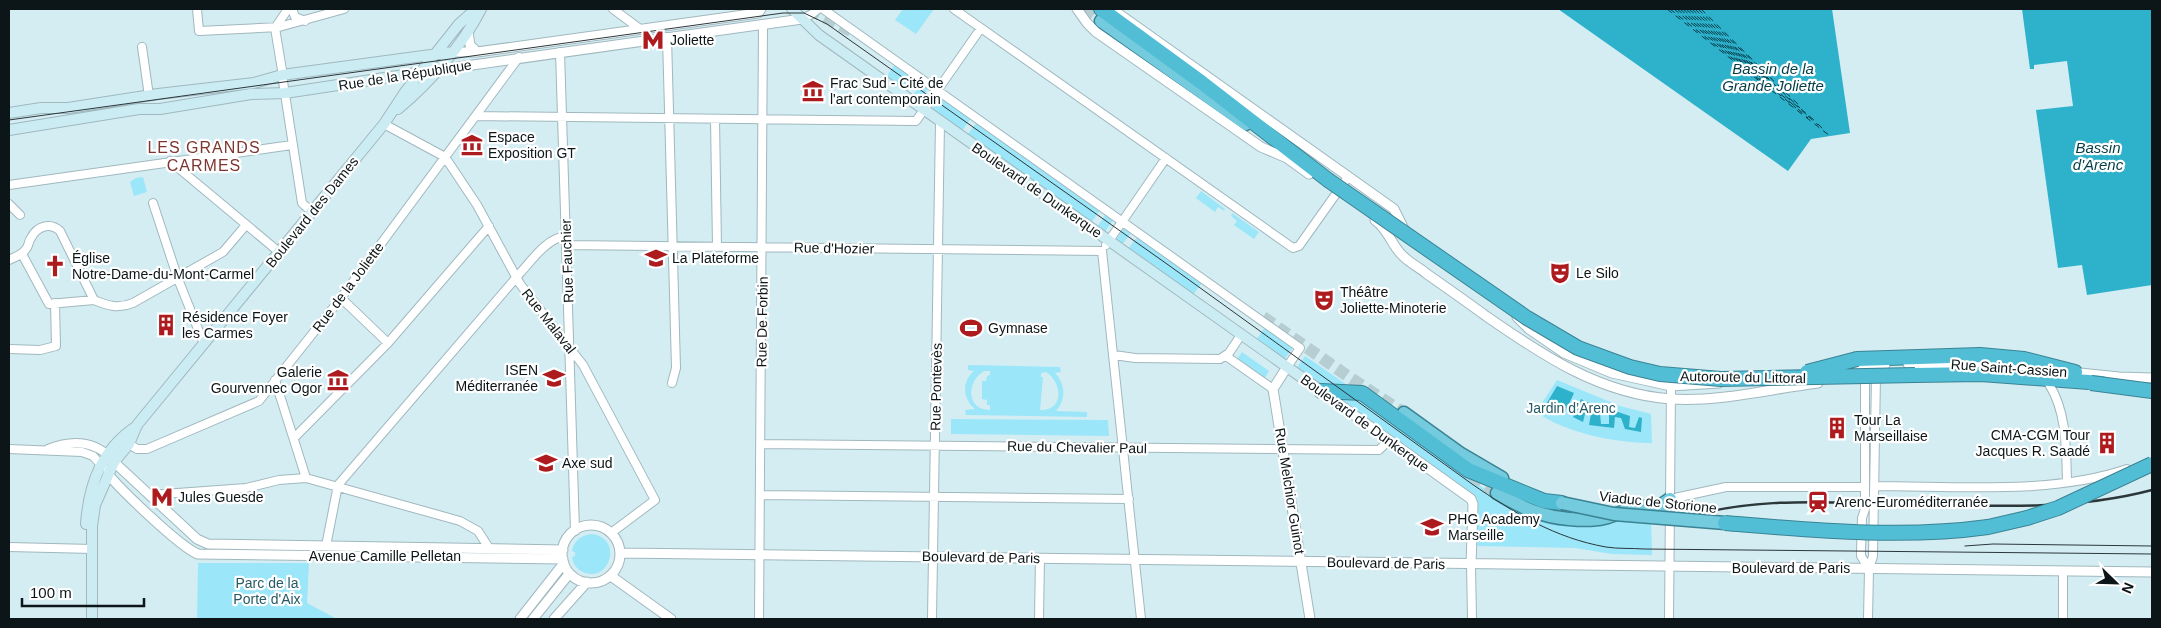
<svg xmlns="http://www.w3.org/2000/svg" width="2161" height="628" viewBox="0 0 2161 628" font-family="Arial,sans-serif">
<rect width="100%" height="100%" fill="#d4edf3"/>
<path fill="#9be6f9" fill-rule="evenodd" d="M903 9H934L916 34 895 20Z
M895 64 916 79 907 92 886 77Z
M922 83 928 89 919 101 912 96Z
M940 96 971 118 962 131 931 110Z
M977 122 1100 210 1091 223 967 135Z
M143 177 147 192 134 196 130 182 136 178Z
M1201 191 1225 209 1224 211 1218 207 1215 212 1196 198Z
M1232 213 1259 232 1254 239 1234 225 1237 221 1231 216Z
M1106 214 1113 220 1105 232 1097 227Z
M1124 228 1131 233 1122 245 1116 240Z
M1137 237 1202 283 1193 295 1128 249Z
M1265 327 1293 347 1284 360 1256 340Z
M1242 352 1269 371 1265 378 1237 359Z
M1305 356 1350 387H1322L1296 369Z
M968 365 1060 367 1061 372 1055 373C1066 385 1066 399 1056 411L1087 412V417L966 415 965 410 975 409C963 399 961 382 974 371L968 370ZM984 371H990V375L987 376 986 381H982V399L987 400V405H990V410C966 410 966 382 984 371ZM1046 372C1063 383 1064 411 1040 410L1043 377H1041V373Z
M1557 380 1620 406 1651 414 1652 443C1615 443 1566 433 1536 412Z
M1355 396 1507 505 1544 521 1558 525 1595 526 1613 523 1629 517 1651 514 1652 555 1612 554 1575 548 1477 546 1476 501 1473 495 1335 397Z
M951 419 1108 420 1109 436 951 434Z
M591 534C624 537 610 584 583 572 576 569 573 563 572 557L575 556V552L572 551C574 541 580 536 591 534Z
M198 563H309L307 603 337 619H197Z"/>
<path fill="#2eb1cb" d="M1558 9H1832L1850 133 1811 139 1788 171Z
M2022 9H2152V285L2087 295 2082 265 2058 268 2036 110 2073 106 2067 61 2034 65V69H2030Z
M1557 386 1574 393 1564 415 1545 406Z
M1581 399 1602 409 1600 414 1601 424H1609V413L1612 410 1630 416 1629 427 1635 428 1639 417 1642 418 1641 432 1625 429 1621 418 1615 417 1614 428 1589 425 1592 408 1587 406 1583 422 1573 417Z"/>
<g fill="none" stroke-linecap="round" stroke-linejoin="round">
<path stroke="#023d48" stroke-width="1" stroke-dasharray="6 5" stroke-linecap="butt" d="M1667 9 1830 136
M1670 9 1765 84
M1674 9 1796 108
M1677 9 1764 81
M1680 9 1797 108
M1683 9 1767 81
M1686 9 1807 115
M1689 9 1768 80
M1692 9 1800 108
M1695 9 1769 79
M1698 9 1801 107
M1701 9 1772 79
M1798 109 1808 118
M1801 109 1815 121
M1808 116 1818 125
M1818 124 1824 130"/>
<path stroke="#b6cdd2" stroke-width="12" stroke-dasharray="12 6" stroke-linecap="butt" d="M809 9 851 31
M1083 9 1101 21
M1263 317 1349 377 1404 413
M1472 475 1497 493"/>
<g stroke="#a0b8be" stroke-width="10">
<path id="minor" d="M197 9 199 31 279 27 344 9
M292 9 295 17 305 21
M613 9 640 29
M823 9 1300 348 1287 367
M954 9 1293 248 1299 246 1348 177
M802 19 812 14 818 9
M275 28 282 70
M275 28 288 9
M667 37 676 368 672 383
M142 47 149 96
M560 52 575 531
M282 75 302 203 312 212
M477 116 916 121 981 28
M715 119 717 247
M384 124 445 157 477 205 520 284 583 365 655 500 611 533
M170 161 279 252
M9 185 292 145
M153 203 178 279 204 344
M9 204 20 215
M566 245 1102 251
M1106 245 1166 158
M1102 251 1141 619
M22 254 49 304 94 300
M9 260C15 257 22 255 26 249 29 246 28 242 31 238 37 226 50 222 60 231L94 300
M341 298 388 343
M94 300C108 306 119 309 133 303L223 252 246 225
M9 349 40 350 56 346 55 303
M1114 355 1135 358 1220 359 1229 353 1241 335
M1226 356 1273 389
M1865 373V509L1862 518 1861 551V556L1869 569
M275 380 306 478
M2049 384C2067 413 2066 448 2067 482
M294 438 388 343 489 226
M129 444 137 449H147L259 401 341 298 519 57
M761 444 1379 450 1389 440
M9 449 82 452 93 456 103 467
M48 449C71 440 93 440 111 458
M1875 486C1955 486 2051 495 2127 469
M150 495 246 488 279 480 306 478 460 521 478 531 489 548
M760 495 1129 499
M1670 499 1726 487H1865
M326 546 338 485 521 272C533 259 547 238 566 236
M9 547 93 549
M1471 565 1472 619
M2063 571V619
M759 619 763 24
M932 619 940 122
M1039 619 1040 558
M1669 619 1671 386
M1868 619 1869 569 1873 556 1876 375"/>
</g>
<g stroke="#a0b8be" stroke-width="11">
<path id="tertiary" d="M1077 9 1087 23 1096 32 1261 147 1287 158 1309 174
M1112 9 1394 209 1405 231
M468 32 470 45 477 52
M453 52H477L758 13 761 9
M437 70 802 19
M1375 220C1389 230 1391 245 1403 256 1410 263 1420 268 1427 274 1447 288 1467 302 1486 316 1542 355 1600 394 1671 399 1720 402 1770 389 1818 383
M1517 317 1529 329 1564 353 1612 373 1671 386 1719 383
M1908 364 2035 367
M1287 367 1273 389 1310 619
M1843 368 1885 365
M2070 372 2119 377 2152 378
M1322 392 1471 499 1473 504 1471 565
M114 462 197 539 208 544 563 550
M108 474C121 490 180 547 198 554L563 559
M562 554a29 29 0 1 1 58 0a29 29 0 1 1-58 0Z
M620 553 2152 572
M611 576 671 619
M520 619 564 563
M533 619 569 574
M554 619 587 582"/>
</g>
<g stroke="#a0b8be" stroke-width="12">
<path id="secondary" d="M792 9 819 35 1321 391
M398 109C429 83 463 45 481 9
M9 113 41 108H68L158 94 254 83 282 75 453 52
M9 130 139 109H160L251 94 285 93 437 70
M86 524C89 483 102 449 137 426
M92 619V526L95 505 114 462 129 444 137 425 384 124 405 92 459 24 476 9"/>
</g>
<g stroke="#3a8393" stroke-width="15">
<path id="trunk" d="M1101 21 1246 124
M1404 413 1461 454 1502 478
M1497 493C1521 507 1541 517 1569 519 1580 520 1592 521 1604 518 1621 514 1659 493 1670 519
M1657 508 1670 499"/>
</g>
<g stroke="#3a8393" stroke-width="16">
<path id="motorway" d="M1101 9 1201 82 1328 180
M1857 359 1980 355 2024 359 2075 372
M1915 375 1981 374 2102 383
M1321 391 1362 393 1468 470 1544 501 1562 503
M1988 527 2027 518"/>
</g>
<use href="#minor" stroke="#fff" stroke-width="8"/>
<use href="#tertiary" stroke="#fff" stroke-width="9"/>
<use href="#secondary" stroke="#cbecf3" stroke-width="10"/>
<use href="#trunk" stroke="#74cbde" stroke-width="12"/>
<use href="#motorway" stroke="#52bed6" stroke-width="14"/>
<path stroke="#2c373a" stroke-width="1" d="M9 120 783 13H804L827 24 1167 264 1472 484C1514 513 1555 538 1606 547 1618 549 1632 548 1644 549L2152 554
M1965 546 1993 544 2152 546"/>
<path stroke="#2c373a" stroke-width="2.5" d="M1884 503C1973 505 2065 513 2152 490
M1690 516C1745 501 1801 501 1857 503"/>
<g stroke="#3a8393" stroke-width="15" stroke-linecap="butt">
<path id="trunk-bridge" d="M1562 503 1614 514 1725 523"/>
</g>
<g stroke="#3a8393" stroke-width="16" stroke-linecap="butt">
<path id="motorway-bridge" d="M1328 180 1527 318 1578 348 1630 367 1660 374 1721 379 1915 375
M1807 372 1857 359
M2091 383 2152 391
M2027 518 2058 508 2152 464
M1725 523C1811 530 1902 539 1988 527"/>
</g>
<use href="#trunk-bridge" stroke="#74cbde" stroke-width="12"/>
<use href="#motorway-bridge" stroke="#52bed6" stroke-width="14"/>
</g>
<defs>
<g id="metro-bare" transform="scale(1.725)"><path d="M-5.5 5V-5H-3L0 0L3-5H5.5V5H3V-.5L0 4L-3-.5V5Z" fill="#ad1b1e" stroke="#fff" stroke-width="2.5" paint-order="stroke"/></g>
<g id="museum-bare" transform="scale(1.725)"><path d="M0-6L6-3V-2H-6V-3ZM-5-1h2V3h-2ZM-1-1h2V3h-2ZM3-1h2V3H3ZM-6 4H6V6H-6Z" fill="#ad1b1e" stroke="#fff" stroke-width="2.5" paint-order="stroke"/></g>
<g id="university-bare" transform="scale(1.725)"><path d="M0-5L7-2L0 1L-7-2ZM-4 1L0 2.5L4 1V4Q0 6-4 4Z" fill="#ad1b1e" stroke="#fff" stroke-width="2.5" paint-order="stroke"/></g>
<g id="church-bare" transform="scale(1.725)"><path d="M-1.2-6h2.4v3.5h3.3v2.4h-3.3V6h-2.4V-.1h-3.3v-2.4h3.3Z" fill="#ad1b1e" stroke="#fff" stroke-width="2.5" paint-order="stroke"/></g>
<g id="theatre-bare" transform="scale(1.725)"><path d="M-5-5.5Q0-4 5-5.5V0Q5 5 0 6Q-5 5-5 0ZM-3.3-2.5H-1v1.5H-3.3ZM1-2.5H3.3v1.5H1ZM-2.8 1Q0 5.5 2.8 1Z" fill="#ad1b1e" stroke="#fff" stroke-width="2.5" paint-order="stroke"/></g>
<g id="building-bare" transform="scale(1.725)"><path d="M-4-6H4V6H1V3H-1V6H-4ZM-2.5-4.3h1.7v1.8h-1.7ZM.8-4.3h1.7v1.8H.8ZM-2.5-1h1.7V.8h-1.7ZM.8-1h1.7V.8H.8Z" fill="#ad1b1e" stroke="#fff" stroke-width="2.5" paint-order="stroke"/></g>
<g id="stadium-bare" transform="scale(1.725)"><path d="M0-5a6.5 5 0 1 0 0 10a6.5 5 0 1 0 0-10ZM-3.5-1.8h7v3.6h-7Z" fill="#ad1b1e" stroke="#fff" stroke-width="2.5" paint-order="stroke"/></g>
<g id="station-bare" transform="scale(1.725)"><path d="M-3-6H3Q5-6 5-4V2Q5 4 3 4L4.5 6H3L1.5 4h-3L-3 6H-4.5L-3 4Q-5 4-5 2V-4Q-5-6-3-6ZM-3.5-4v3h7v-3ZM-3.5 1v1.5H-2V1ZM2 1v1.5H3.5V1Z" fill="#ad1b1e" stroke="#fff" stroke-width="2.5" paint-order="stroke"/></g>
</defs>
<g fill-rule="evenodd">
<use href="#metro-bare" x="653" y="40"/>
<use href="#museum-bare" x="813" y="91"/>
<use href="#museum-bare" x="472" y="145"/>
<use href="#university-bare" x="656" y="258"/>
<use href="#church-bare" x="55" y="266"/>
<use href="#theatre-bare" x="1560" y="273"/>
<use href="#theatre-bare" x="1324" y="300"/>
<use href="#building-bare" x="166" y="325"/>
<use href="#stadium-bare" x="971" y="328"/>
<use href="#university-bare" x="554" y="378"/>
<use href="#museum-bare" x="338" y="380"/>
<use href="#building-bare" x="1837" y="428"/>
<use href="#building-bare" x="2107" y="443"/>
<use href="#university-bare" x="546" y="463"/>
<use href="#metro-bare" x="162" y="497"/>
<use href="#station-bare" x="1818" y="502"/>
<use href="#university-bare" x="1432" y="527"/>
</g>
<g text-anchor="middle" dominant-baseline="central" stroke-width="4.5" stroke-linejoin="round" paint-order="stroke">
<g font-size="14" fill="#0c1517" stroke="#fff" text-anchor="start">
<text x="670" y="40">Joliette</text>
<text x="830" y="83">Frac Sud - Cité de<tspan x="830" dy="16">l'art contemporain</tspan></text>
<text x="488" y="137">Espace<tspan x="488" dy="16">Exposition GT</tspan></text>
<text x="72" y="258">Église<tspan x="72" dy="16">Notre-Dame-du-Mont-Carmel</tspan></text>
<text x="672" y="258">La Plateforme</text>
<text x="1576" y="273">Le Silo</text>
<text x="1340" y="292">Théâtre<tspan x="1340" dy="16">Joliette-Minoterie</tspan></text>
<text x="182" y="317">Résidence Foyer<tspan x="182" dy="16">les Carmes</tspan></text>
<text x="988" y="328">Gymnase</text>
<text x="538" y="370" text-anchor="end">ISEN<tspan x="538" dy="16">Méditerranée</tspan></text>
<text x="322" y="372" text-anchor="end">Galerie<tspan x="322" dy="16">Gourvennec Ogor</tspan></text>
<text x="1854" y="420">Tour La<tspan x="1854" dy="16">Marseillaise</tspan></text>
<text x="2090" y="435" text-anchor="end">CMA-CGM Tour<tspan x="2090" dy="16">Jacques R. Saadé</tspan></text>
<text x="562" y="463">Axe sud</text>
<text x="178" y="497">Jules Guesde</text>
<text x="1835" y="502">Arenc-Euroméditerranée</text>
<text x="1448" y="519">PHG Academy<tspan x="1448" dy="16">Marseille</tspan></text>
</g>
<g font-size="14" fill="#0c1517" stroke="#fff">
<text transform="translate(405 75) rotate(-9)">Rue de la République</text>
<text transform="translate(1037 190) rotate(35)">Boulevard de Dunkerque</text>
<text transform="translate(312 212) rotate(-51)">Boulevard des Dames</text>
<text transform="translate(834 248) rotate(1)">Rue d'Hozier</text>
<text transform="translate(567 261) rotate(-92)">Rue Fauchier</text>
<text transform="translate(348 287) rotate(-53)">Rue de la Joliette</text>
<text transform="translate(549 321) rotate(52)">Rue Malaval</text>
<text transform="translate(762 322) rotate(-89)">Rue De Forbin</text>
<text transform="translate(2009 368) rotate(4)">Rue Saint-Cassien</text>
<text transform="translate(1743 377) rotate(1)">Autoroute du Littoral</text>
<text transform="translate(936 387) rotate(-89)">Rue Pontevès</text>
<text transform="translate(1365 423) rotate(36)">Boulevard de Dunkerque</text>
<text transform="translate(1077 447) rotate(1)">Rue du Chevalier Paul</text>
<text transform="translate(1290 491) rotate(81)">Rue Melchior Guinot</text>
<text transform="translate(1658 502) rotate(6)">Viaduc de Storione</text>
<text x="385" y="556">Avenue Camille Pelletan</text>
<text transform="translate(981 557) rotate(1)">Boulevard de Paris</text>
<text transform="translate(1386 563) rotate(1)">Boulevard de Paris</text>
<text x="1791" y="568">Boulevard de Paris</text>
</g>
<g font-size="14" fill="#275a65" stroke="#fff">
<text x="1571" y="408">Jardin d’Arenc</text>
<text x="267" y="583">Parc de la<tspan x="267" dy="16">Porte d'Aix</tspan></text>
</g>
<g font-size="15" font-style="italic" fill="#023d48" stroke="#fff">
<text x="1773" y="68">Bassin de la<tspan x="1773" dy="17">Grande Joliette</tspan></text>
<text x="2098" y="147">Bassin<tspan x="2098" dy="17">d'Arenc</tspan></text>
</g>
<g font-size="16" letter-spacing="1" fill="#7d3630" stroke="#fff">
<text x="204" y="147">LES GRANDS<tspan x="204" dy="18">CARMES</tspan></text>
</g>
</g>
<rect width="2161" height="628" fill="none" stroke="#0c1517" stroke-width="20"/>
<g transform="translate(2116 583) rotate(113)" stroke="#ffffff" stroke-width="4" paint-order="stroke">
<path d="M0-4L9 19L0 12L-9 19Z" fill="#0c1517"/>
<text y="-8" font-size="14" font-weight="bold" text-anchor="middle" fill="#0c1517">N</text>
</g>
<path d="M22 598v8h122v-8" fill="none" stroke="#0c1517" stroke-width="2.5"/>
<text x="30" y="598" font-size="15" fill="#0c1517" stroke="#ffffff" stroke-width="4" paint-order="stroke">100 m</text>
</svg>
